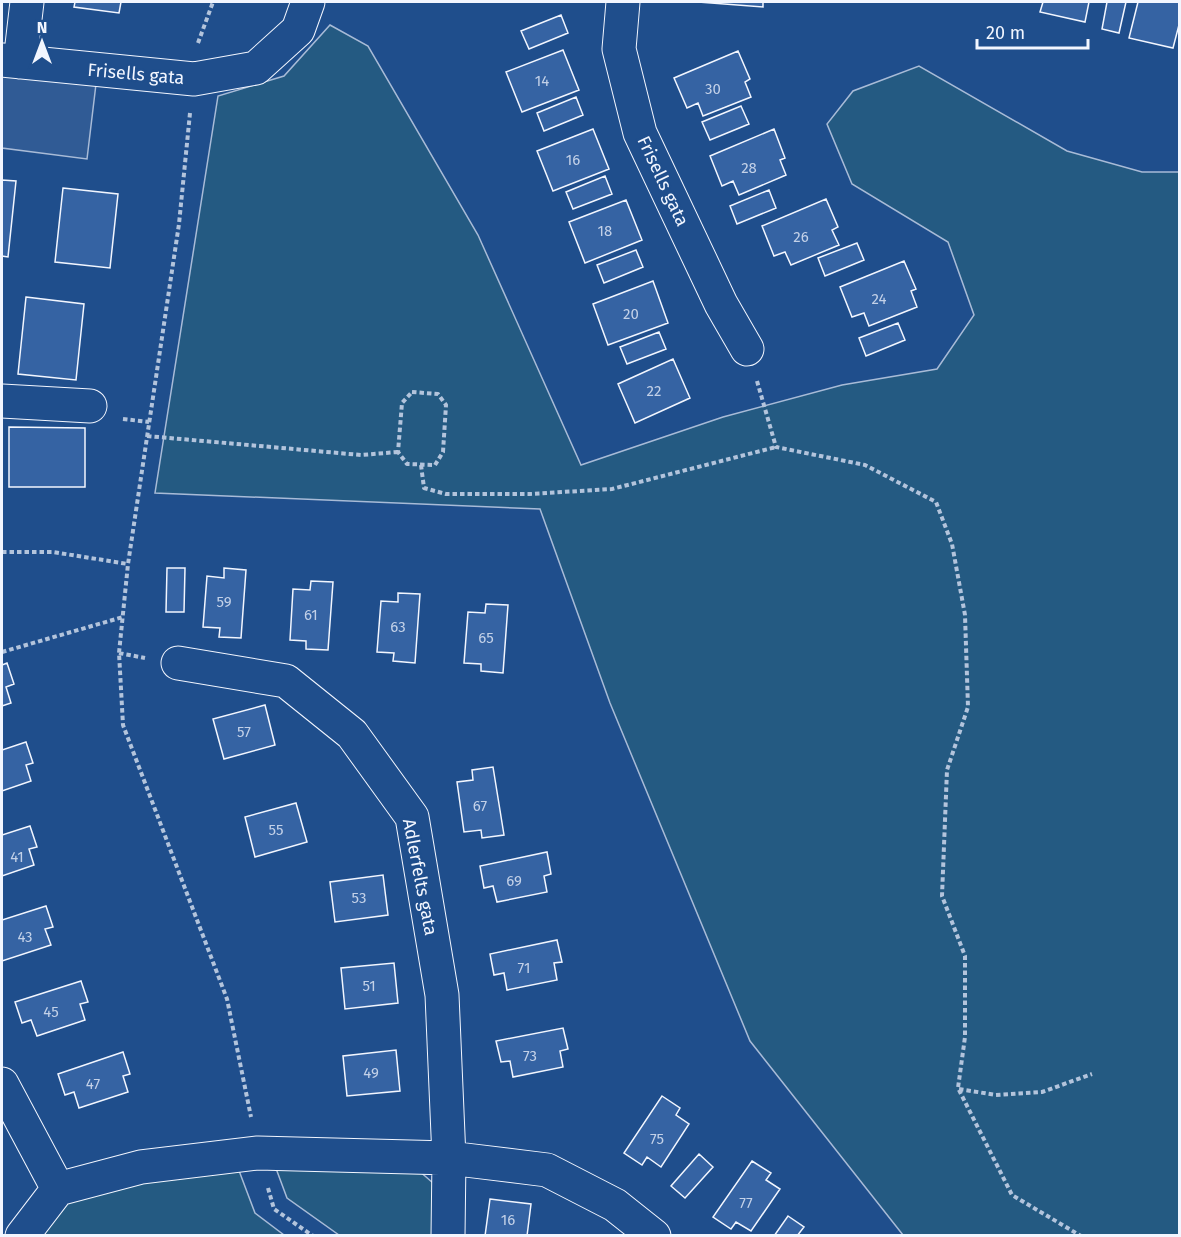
<svg xmlns="http://www.w3.org/2000/svg" width="1181" height="1237" viewBox="0 0 1181 1237" font-family="'Fira Sans',sans-serif">
<rect width="100%" height="100%" fill="#1f4e8c"/>
<path fill="#245a82" stroke="#a8bbd7" stroke-width="1.5" d="M330 25 368 46 478 235 581 465 723 417 842 385 937 369 974 315 948 242 852 184 827 124 853 91 919 66 1067 151 1142 172H1179V1235H903L750 1041 610 703 540 509 155 493 218 96 284 76Z
M274 1163 418 1170 433 1183 432 1235H339L287 1198Z
M238 1168 255 1213 284 1235 40 1236 69 1199 96 1190Z"/>
<path fill="#305b95" stroke="#a8bbd7" stroke-width="1.5" d="M2 72 96 84 87 159 2 148Z"/>
<path fill="#3563a3" stroke="#f2f6ff" stroke-width="1.5" d="M75 2H121L119 13 74 7Z
M698 2H763V7Z
M1043 2H1089L1085 22 1040 12Z
M1107 2H1126L1119 33 1102 29Z
M1138 2H1180V21L1173 48 1129 38Z
M561 15 568 33 529 49 521 31Z
M563 50 579 90 522 112 506 72Z
M738 51 750 79 745 82 751 97 703 116 698 103 687 108 674 78Z
M576 97 583 115 544 131 537 113Z
M741 106 749 124 710 140 702 122Z
M593 129 609 169 553 191 537 151Z
M774 129 785 158 780 160 786 175 739 195 733 181 722 186 710 156Z
M605 176 612 194 573 209 566 192Z
M2 180 16 181 8 257 2 256Z
M63 188 118 194 110 268 55 262Z
M769 190 776 208 737 224 730 206Z
M826 199 838 227 832 230 839 245 791 265 785 252 774 256 762 226Z
M626 200 642 240 585 263 569 222Z
M857 243 864 260 825 276 818 258Z
M636 250 643 267 604 283 597 265Z
M904 261 916 289 911 291 917 307 869 326 864 313 852 317 840 287Z
M653 281 668 323 608 345 593 304Z
M26 297 84 304 76 380 18 374Z
M898 323 905 340 866 356 859 338Z
M659 332 666 349 627 364 620 347Z
M673 359 690 398 635 423 618 384Z
M9 427 85 428V487H9Z
M167 568H185L184 612H166Z
M224 568 246 570 241 638 219 637 220 628 203 627 207 576 224 578Z
M311 581 333 582 328 650 306 649V641L290 640 293 589 310 590Z
M398 593 420 594 415 663 393 661 394 653 377 652 381 601 398 602Z
M486 604 508 605 503 673 481 671V664L464 663 468 612 485 613Z
M7 663 14 684 6 687 11 703 2 706V665Z
M265 705 275 745 224 759 213 719Z
M26 742 33 763 26 765 31 781 2 791V750Z
M493 767 504 835 482 838 481 830 464 832 457 782 473 780 472 770Z
M296 803 307 842 255 857 245 817Z
M30 826 37 847 29 849 34 865 2 876V835Z
M547 852 551 874 544 876 547 892 497 902 493 886 484 888 480 866Z
M383 875 388 915 335 922 330 882Z
M46 906 53 927 45 929 51 945 2 961V920Z
M557 940 562 962 554 963 557 980 507 990 504 973 494 975 490 954Z
M394 963 398 1003 345 1009 341 968Z
M81 981 88 1002 80 1004 85 1020 37 1036 31 1020 22 1023 15 1002Z
M563 1028 568 1049 560 1051 563 1067 513 1077 510 1061 501 1062 496 1041Z
M396 1050 400 1091 347 1096 343 1056Z
M123 1052 130 1074 123 1076 128 1092 79 1108 74 1092 65 1095 58 1074Z
M662 1096 680 1108 676 1115 689 1124 661 1167 647 1157 642 1165 624 1153Z
M699 1154 713 1167 685 1198 671 1186Z
M752 1161 771 1173 766 1180 780 1189 751 1231 736 1222 731 1229 713 1217Z
M490 1199 531 1204 527 1236H485Z
M788 1216 804 1227 797 1236H774Z"/>
<g fill="none" stroke-linecap="round" stroke-linejoin="round">
<g stroke="#f2f6ff" stroke-width="35">
<path id="minor" d="M623 2 619 49 640 133 721 304 747 349
M2 60 194 79 256 68 298 30 308 2
M20 62 27 2
M2 401 90 406
M178 663 286 681 352 734 412 817 442 995 449 1158 448 1236
M2 1084 58 1189
M22 1236 58 1189 141 1167 258 1153 449 1158 547 1170 615 1205 654 1236"/>
</g>
<path stroke="#b3c4dc" stroke-width="4" stroke-dasharray="4.5 3" stroke-linecap="butt" d="M198 43 213 2
M190 113 179 224 128 564 119 653 123 725 227 999 251 1117
M757 381 776 447 865 465 936 502 952 544 965 615 968 707 947 770 942 896 965 956V1037L958 1088 1012 1195 1081 1236
M412 392 438 394 446 405 443 452 435 465 407 464 398 452 402 403Z
M123 419 149 422
M147 436 361 455 398 452
M421 465 424 488 446 494H530L612 489 776 447
M2 552H53L128 564
M2 652 123 617
M119 653 145 658
M959 1089 996 1095 1042 1092 1092 1074
M268 1188 274 1209 313 1236"/>
<use href="#minor" stroke="#1f4e8c" stroke-width="33"/>
</g>
<g text-anchor="middle" dominant-baseline="central" stroke-width="4.5" stroke-linejoin="round" paint-order="stroke">
<g font-size="15" fill="#c3d1e8">
<text x="542" y="81">14</text>
<text x="713" y="89">30</text>
<text x="573" y="160">16</text>
<text x="749" y="168">28</text>
<text x="605" y="231">18</text>
<text x="801" y="237">26</text>
<text x="879" y="299">24</text>
<text x="631" y="314">20</text>
<text x="654" y="391">22</text>
<text x="224" y="602">59</text>
<text x="311" y="615">61</text>
<text x="398" y="627">63</text>
<text x="486" y="638">65</text>
<text x="244" y="732">57</text>
<text x="480" y="806">67</text>
<text x="276" y="830">55</text>
<text x="17" y="857">41</text>
<text x="514" y="881">69</text>
<text x="359" y="898">53</text>
<text x="25" y="937">43</text>
<text x="524" y="968">71</text>
<text x="369" y="986">51</text>
<text x="51" y="1012">45</text>
<text x="530" y="1056">73</text>
<text x="371" y="1073">49</text>
<text x="93" y="1084">47</text>
<text x="657" y="1139">75</text>
<text x="746" y="1203">77</text>
<text x="508" y="1220">16</text>
</g>
<g font-size="18" fill="#f2f6ff" stroke="#1f4e8c">
<text transform="translate(136 74) rotate(5)">Frisells gata</text>
<text transform="translate(663 181) rotate(65)">Frisells gata</text>
<text transform="translate(420 877) rotate(79)">Adlerfelts gata</text>
</g>
</g>
<rect width="1181" height="1237" fill="none" stroke="#f2f6ff" stroke-width="6"/>
<g transform="translate(42 42)" stroke="#1f4e8c" stroke-width="4.5" paint-order="stroke">
<path d="M0-4.5L10 22L0 15L-10 22Z" fill="#f2f6ff"/>
<text y="-9" font-size="16" font-weight="bold" text-anchor="middle" fill="#f2f6ff">N</text>
</g>
<path d="M977 39v9h111v-9" fill="none" stroke="#f2f6ff" stroke-width="3"/>
<text x="986" y="39" font-size="18" fill="#f2f6ff" stroke="#1f4e8c" stroke-width="4.5" paint-order="stroke">20 m</text>
</svg>
